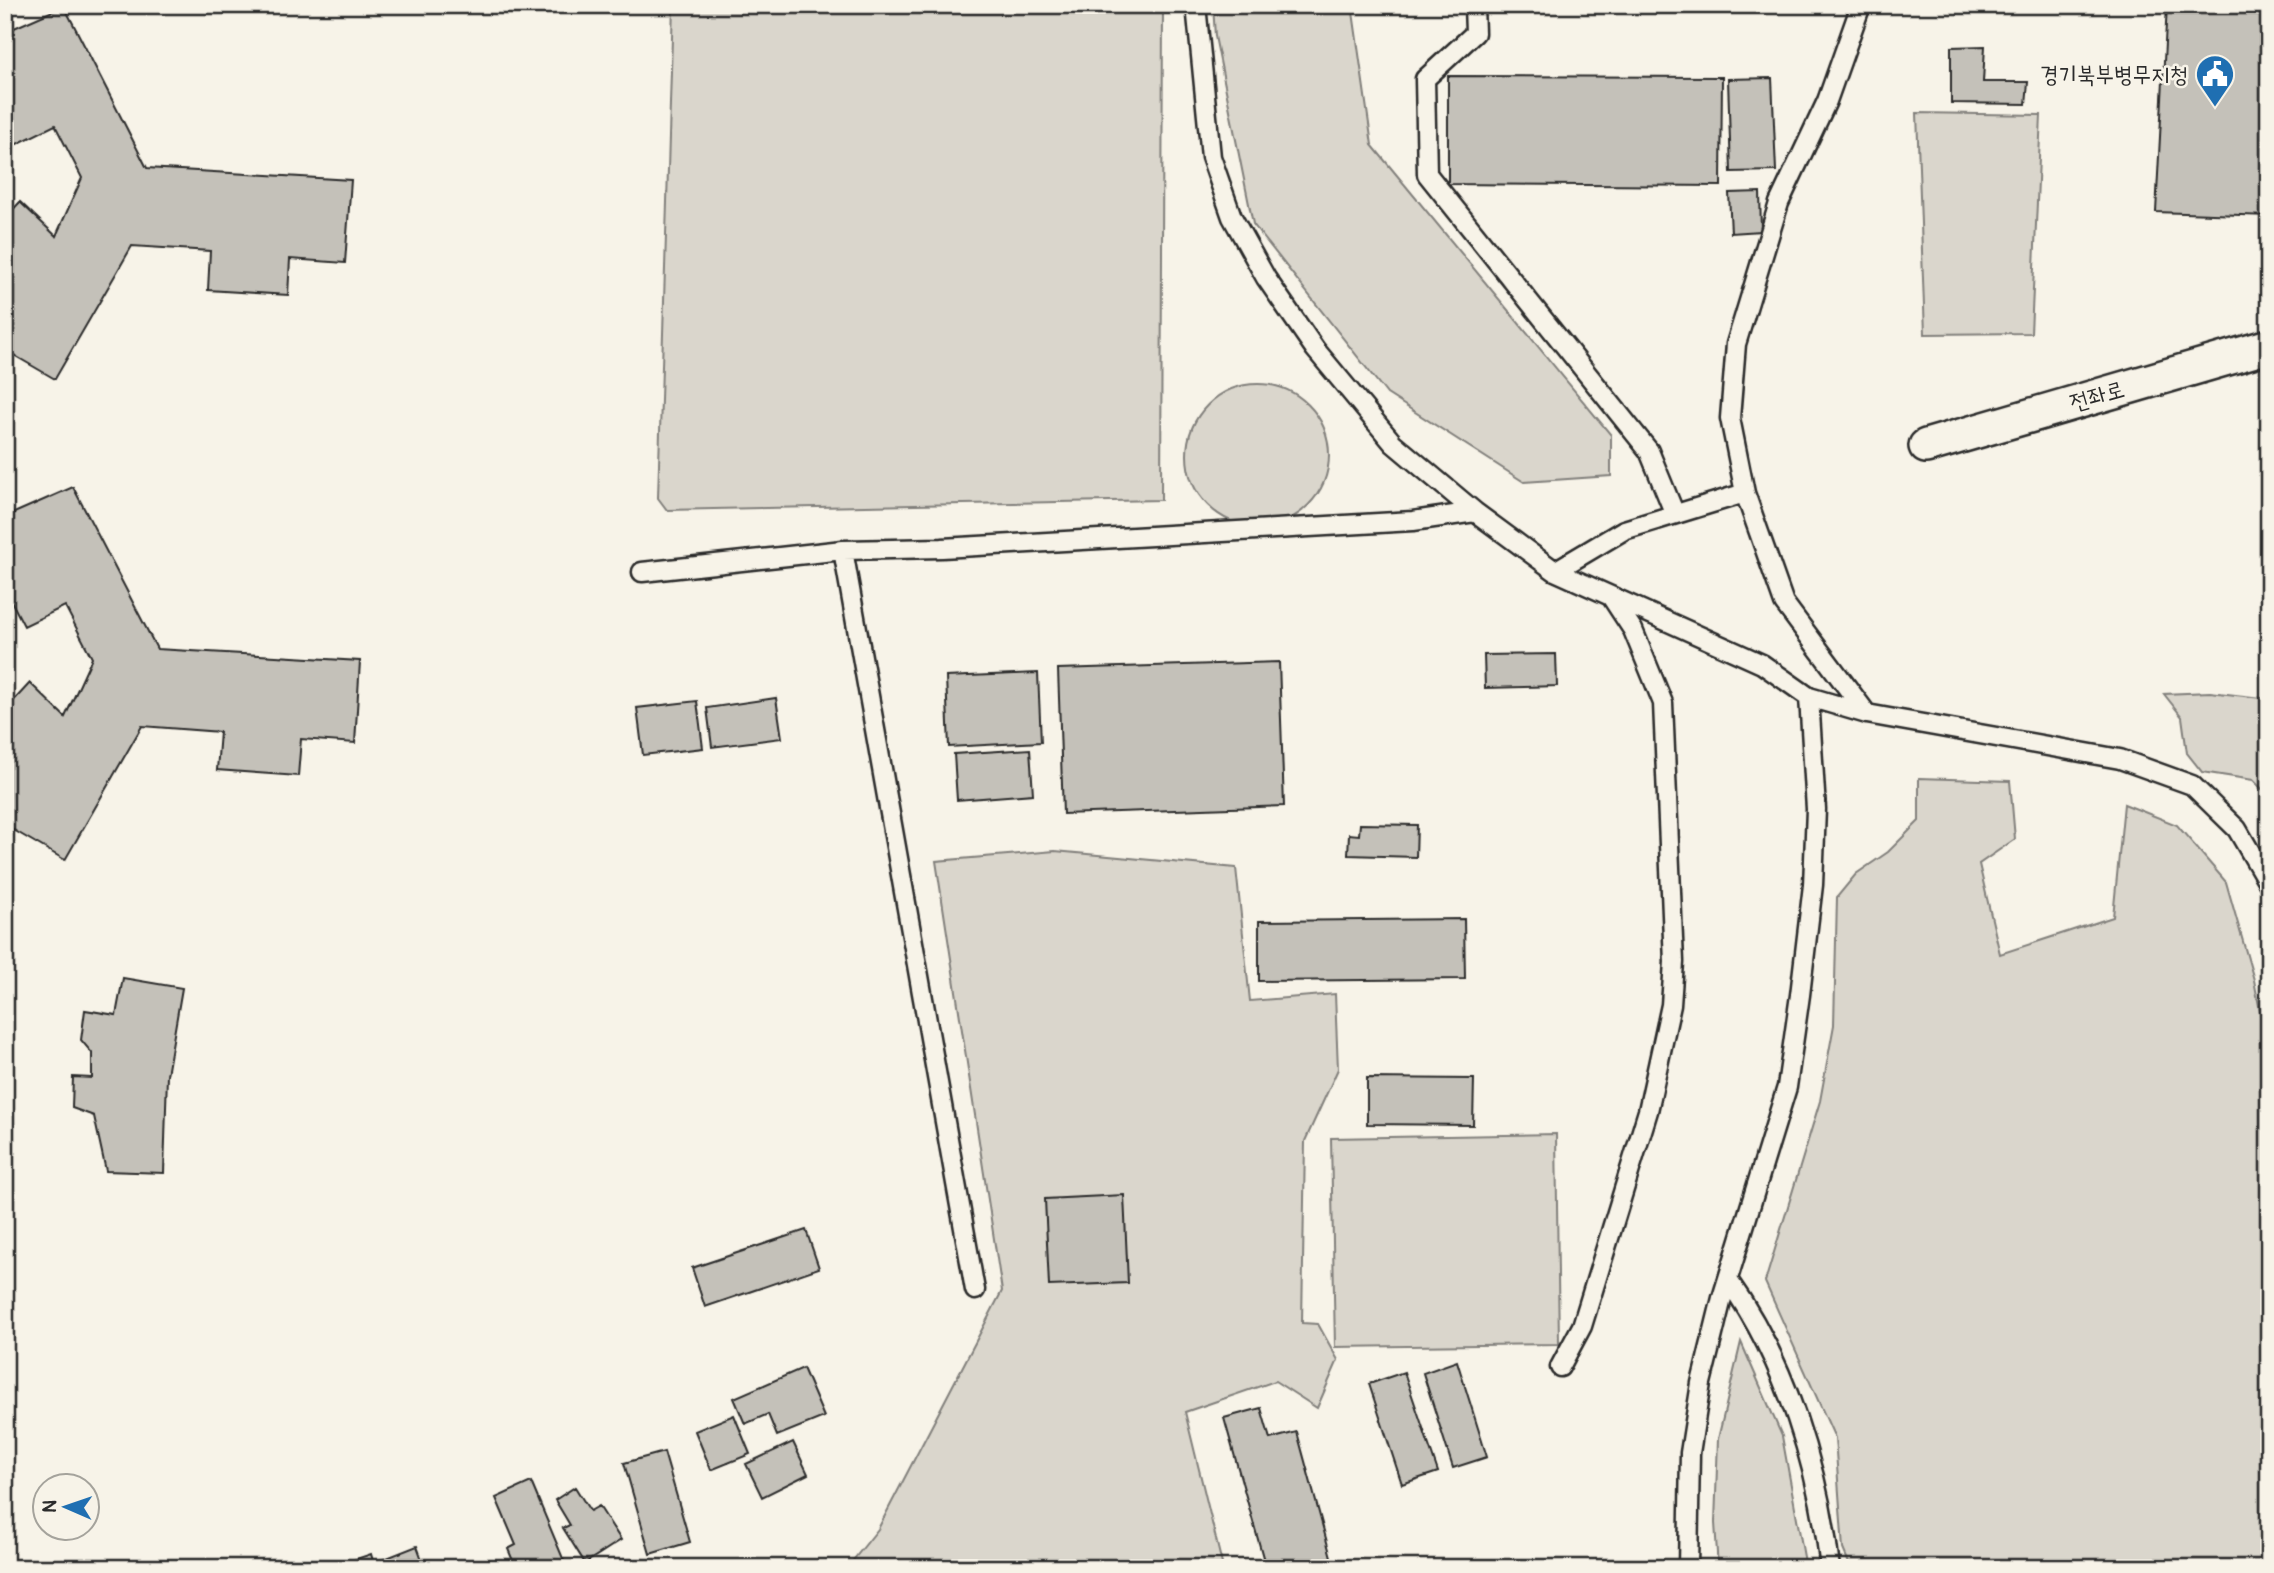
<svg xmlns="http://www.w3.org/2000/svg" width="2274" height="1573" viewBox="0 0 2274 1573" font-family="Pangolin,'Poor Story',sans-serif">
<rect width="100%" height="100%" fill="#f7f3e8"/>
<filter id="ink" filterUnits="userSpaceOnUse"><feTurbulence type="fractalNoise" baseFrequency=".0143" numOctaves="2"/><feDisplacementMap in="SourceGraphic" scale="14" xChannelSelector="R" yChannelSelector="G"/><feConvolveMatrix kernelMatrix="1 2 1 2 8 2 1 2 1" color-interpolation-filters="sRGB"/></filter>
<g filter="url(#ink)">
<path fill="#dad6cc" stroke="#82807c" stroke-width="2" d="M673 5H1163L1161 500 667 510 658 498Z
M1213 5H1352L1372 145 1611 435V476L1524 482 1387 394 1253 224 1215 36Z
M1917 113 2041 115 2031 333 1925 334Z
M1187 455a71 71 0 1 1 142 0a71 71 0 1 1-142 0Z
M2210 692 2269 699V796L2253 780 2202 772 2187 753 2182 717 2164 694Z
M1919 778 2010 781 2015 839 1979 864 2000 954 2113 917 2124 804 2177 825 2226 882 2254 980 2269 1057V1568H1851L1843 1549 1835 1438 1765 1282 1820 1101 1834 1025 1837 897 1856 874 1888 852 1919 821Z
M1055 851 1236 868 1250 1001 1335 994 1338 1069 1305 1141 1302 1323 1318 1324 1338 1360 1317 1408 1275 1381 1185 1412 1223 1568H847L878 1529 1002 1291 936 861Z
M1556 1134 1559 1344 1335 1347 1331 1138Z
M1741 1342 1782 1436 1806 1568H1718L1715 1523 1718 1439Z"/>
<path fill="#c4c1b9" stroke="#2b2b2b" stroke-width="2" d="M1505 5H1705V7Z
M2167 5H2269V216L2156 212Z
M64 6 147 168 351 180 345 263 290 259 288 295 208 290 210 251 132 246 55 379 5 350V218L20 202 56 236 82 178 55 125 15 145 5 127V32Z
M1985 46 1983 82H2028L2026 104 1951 103V47Z
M1448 76 1722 77 1721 186 1448 184Z
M1772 78 1776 171 1731 172 1728 79Z
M1760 192 1761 231 1731 233 1729 193Z
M73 487 157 649 360 661 355 743 301 739 298 776 217 770 220 732 142 726 65 860 5 825V710L30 683 65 717 92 658 65 606 24 626 5 589V517Z
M1556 654 1557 686 1485 688 1484 655Z
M1279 662 1284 806 1063 814 1058 669Z
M1038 673 1041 742 949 747 946 677Z
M776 698 782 738 712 747 707 708Z
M697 701 703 748 643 755 637 708Z
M1030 749 1033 794 957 800 954 754Z
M1360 824 1417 825 1416 857 1348 855 1349 834 1359 835Z
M1464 919 1465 979 1259 981V921Z
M123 978 182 988 167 1075 164 1173 106 1171 94 1116 72 1108 73 1077 92 1078V1053L81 1040 85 1010 116 1015Z
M1367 1078 1474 1079 1473 1125 1367 1124Z
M1124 1195 1128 1283 1049 1286 1045 1199Z
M806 1230 819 1268 705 1307 692 1268Z
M1457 1361 1487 1457 1453 1468 1423 1373Z
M803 1368 824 1417 777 1436 768 1414 745 1424 734 1398Z
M1404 1372 1438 1472 1402 1484 1369 1384Z
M1261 1408 1270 1439 1297 1432 1334 1568H1266L1224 1418Z
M734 1415 750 1454 711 1470 695 1431Z
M793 1442 808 1474 762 1497 746 1464Z
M664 1452 690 1542 650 1554 624 1463Z
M531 1482 567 1568H516L508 1549 516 1545 496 1498Z
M575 1487 590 1511 599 1506 621 1540 585 1563 563 1528 570 1525 555 1500Z
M417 1546 425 1568H382L379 1561Z
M371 1554 375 1568H330Z"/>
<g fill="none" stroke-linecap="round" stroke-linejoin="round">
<g stroke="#2b2b2b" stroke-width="23">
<path id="service" d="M1196 5 1211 157 1232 217 1266 278 1315 349 1393 443 1475 512 1555 571 1762 664 1809 697 1867 714 2120 759 2192 785 2237 829 2269 884
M1474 5 1475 33 1425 79 1427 174 1649 451 1674 512
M1861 5 1827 101 1779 203 1736 344 1730 418 1745 493 1784 603 1867 714
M843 550 975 1290
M1555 571 1624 530 1745 493
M642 572 843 550 942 548 1413 521 1475 512
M1728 1280C1786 1361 1819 1469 1830 1568
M1560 1367 1582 1326 1648 1111 1671 1005 1674 962 1663 703 1633 630 1612 598
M1688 1568 1690 1453 1701 1383 1722 1298 1787 1087 1800 995 1813 885 1816 809 1809 697"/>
</g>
<g stroke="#2b2b2b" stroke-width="38">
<path id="minor" d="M1926 446 2269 346"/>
</g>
<use href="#service" stroke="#f7f3e8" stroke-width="18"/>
<use href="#minor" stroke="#f7f3e8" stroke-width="33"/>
</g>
</g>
<defs>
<g id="civic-pin" transform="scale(2.0125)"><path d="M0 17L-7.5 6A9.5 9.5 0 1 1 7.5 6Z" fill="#1f6fb2" stroke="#f7f3e8"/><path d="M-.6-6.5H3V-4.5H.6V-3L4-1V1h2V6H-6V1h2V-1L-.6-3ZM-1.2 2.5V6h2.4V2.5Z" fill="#fff"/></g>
</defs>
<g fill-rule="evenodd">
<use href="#civic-pin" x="2215" y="74"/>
</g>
<g text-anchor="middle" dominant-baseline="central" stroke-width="5" stroke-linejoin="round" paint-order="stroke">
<g font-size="23" fill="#2b2b2b" stroke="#f7f3e8" text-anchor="end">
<text x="2188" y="74">경기북부병무지청</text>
</g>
<g font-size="23" fill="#2b2b2b" stroke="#f7f3e8">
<text transform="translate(2097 396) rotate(-16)">전좌로</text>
</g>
</g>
<rect width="2274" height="1573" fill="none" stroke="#f7f3e8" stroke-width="28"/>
<rect x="14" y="14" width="2246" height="1545" fill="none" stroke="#2b2b2b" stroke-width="2.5" filter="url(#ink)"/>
<g transform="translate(66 1507) rotate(272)"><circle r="33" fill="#f7f3e8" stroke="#a5a39c" stroke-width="2"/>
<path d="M0-5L12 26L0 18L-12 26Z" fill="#1f6fb2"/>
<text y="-10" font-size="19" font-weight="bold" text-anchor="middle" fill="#2b2b2b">N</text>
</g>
</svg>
